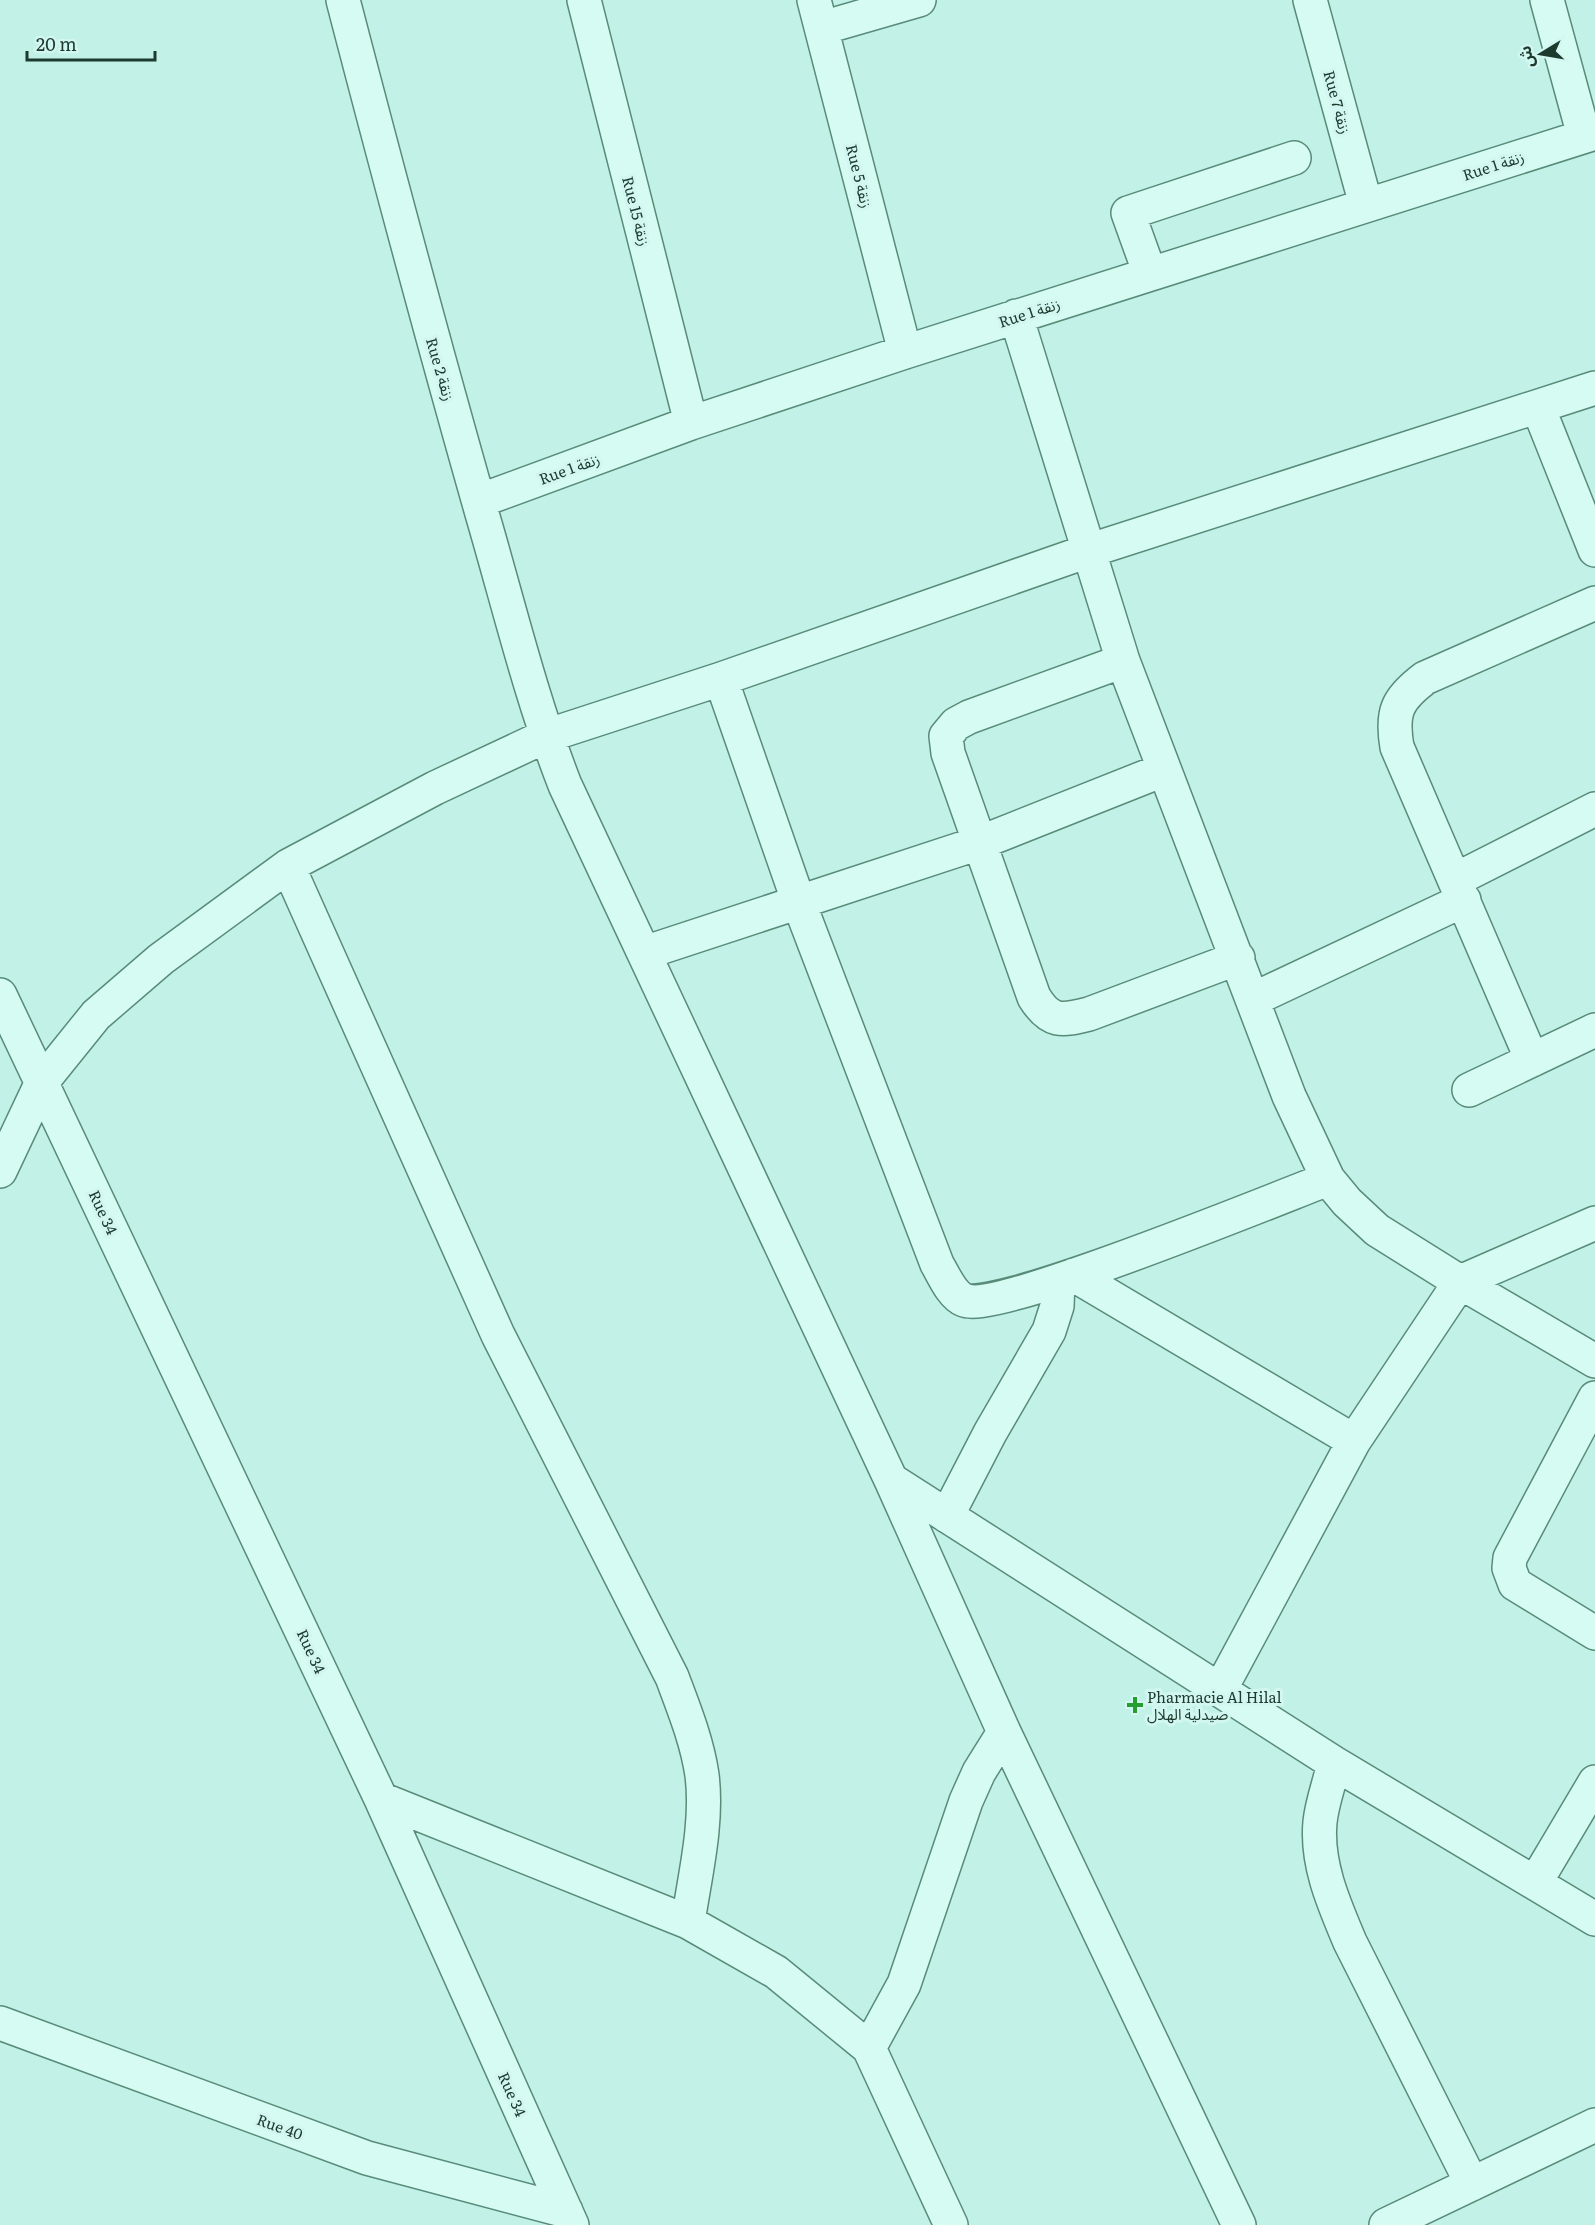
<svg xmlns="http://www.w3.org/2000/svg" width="1595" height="2225" viewBox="0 0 1595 2225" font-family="Literata,'Noto Sans Arabic',serif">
<rect width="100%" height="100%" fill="#c2f1e7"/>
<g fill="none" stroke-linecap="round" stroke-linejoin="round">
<g stroke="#588c78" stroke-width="36">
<path id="minor" d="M343 0C388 173 434 345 483 517 509 606 531 698 565 785L891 1480 1004 1732 1239 2225
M584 0 691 423
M814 0 905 352
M1310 0 1366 205
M1547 0 1584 136
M822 28 919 0
M1150 274 1128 213 1294 158
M1016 316 1123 661 1289 1096 1328 1179 1347 1202 1377 1230 1460 1282 1595 1361
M1538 407 1595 550
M479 501 691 423 905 352 1595 133
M1123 661 969 717 956 724 946 736 948 753 1034 997C1050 1023 1061 1021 1089 1014L1238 958
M721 679 799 903 937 1264C944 1276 952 1295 964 1300 996 1314 1278 1198 1328 1179
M288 866 498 1335 672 1677C684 1709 697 1741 702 1775 708 1823 695 1875 688 1922
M1455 880 1595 809
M644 953 979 843 1163 770
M0 995 381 1799 572 2225
M1254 999 1464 900
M1532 1060 1397 747C1391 712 1397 699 1425 678L1595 603
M1469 1090 1595 1030
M0 1171 42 1082 96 1015 161 959 288 866 435 788 546 736 721 679 1088 551 1595 388
M1074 1275 1354 1441
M1595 1398 1510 1558 1509 1568 1515 1584 1595 1633
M891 1480 1334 1763 1595 1919
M947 1516 990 1433 1049 1331 1057 1306 1058 1281
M1220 1690 1354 1441 1460 1282 1595 1223
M1334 1763C1330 1782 1322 1802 1320 1822 1316 1864 1334 1904 1350 1942L1472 2184
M381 1799 688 1922 776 1972 869 2048 951 2225
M1535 1883 1595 1782
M0 2023 367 2158 566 2211
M869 2048 904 1984 966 1801 979 1772 1004 1732
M1386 2225 1595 2125"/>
</g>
<use href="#minor" stroke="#d6fbf3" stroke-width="33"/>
</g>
<path fill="#249e2f" stroke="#d2f7f0" stroke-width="2" d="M1132 1696h6v6h6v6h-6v6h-6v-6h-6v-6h6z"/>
<g text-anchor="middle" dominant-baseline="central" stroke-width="6" stroke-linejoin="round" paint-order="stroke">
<g font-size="15" fill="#1d3a2e" stroke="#d2f7f0">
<text transform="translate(1338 102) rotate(75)">Rue 7 زنقة</text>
<text transform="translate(1493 165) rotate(-18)">Rue 1 زنقة</text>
<text transform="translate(860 176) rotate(76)">Rue 5 زنقة</text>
<text transform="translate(637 211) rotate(76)">Rue 15 زنقة</text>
<text transform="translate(1029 312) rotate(-18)">Rue 1 زنقة</text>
<text transform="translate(441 369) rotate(74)">Rue 2 زنقة</text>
<text transform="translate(569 468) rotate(-20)">Rue 1 زنقة</text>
<text transform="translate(104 1212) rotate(65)">Rue 34</text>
<text transform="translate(312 1651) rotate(65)">Rue 34</text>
<text transform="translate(513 2094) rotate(66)">Rue 34</text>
<text transform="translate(280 2126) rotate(20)">Rue 40</text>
</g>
<g font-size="15" fill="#1d3a2e" stroke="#d2f7f0" text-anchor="start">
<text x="1147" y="1696">Pharmacie Al Hilal<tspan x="1147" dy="17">صيدلية الهلال</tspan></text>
</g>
</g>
<g transform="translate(1541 54) rotate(259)" stroke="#d2f7f0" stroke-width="4.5" paint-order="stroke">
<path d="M0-4.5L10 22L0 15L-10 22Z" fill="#1d3a2e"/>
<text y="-9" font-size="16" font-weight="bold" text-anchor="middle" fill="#1d3a2e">ش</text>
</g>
<path d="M27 51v9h128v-9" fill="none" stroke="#1d3a2e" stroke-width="3"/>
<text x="36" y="51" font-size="18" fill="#1d3a2e" stroke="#d2f7f0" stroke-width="4.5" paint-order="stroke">20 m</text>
</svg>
